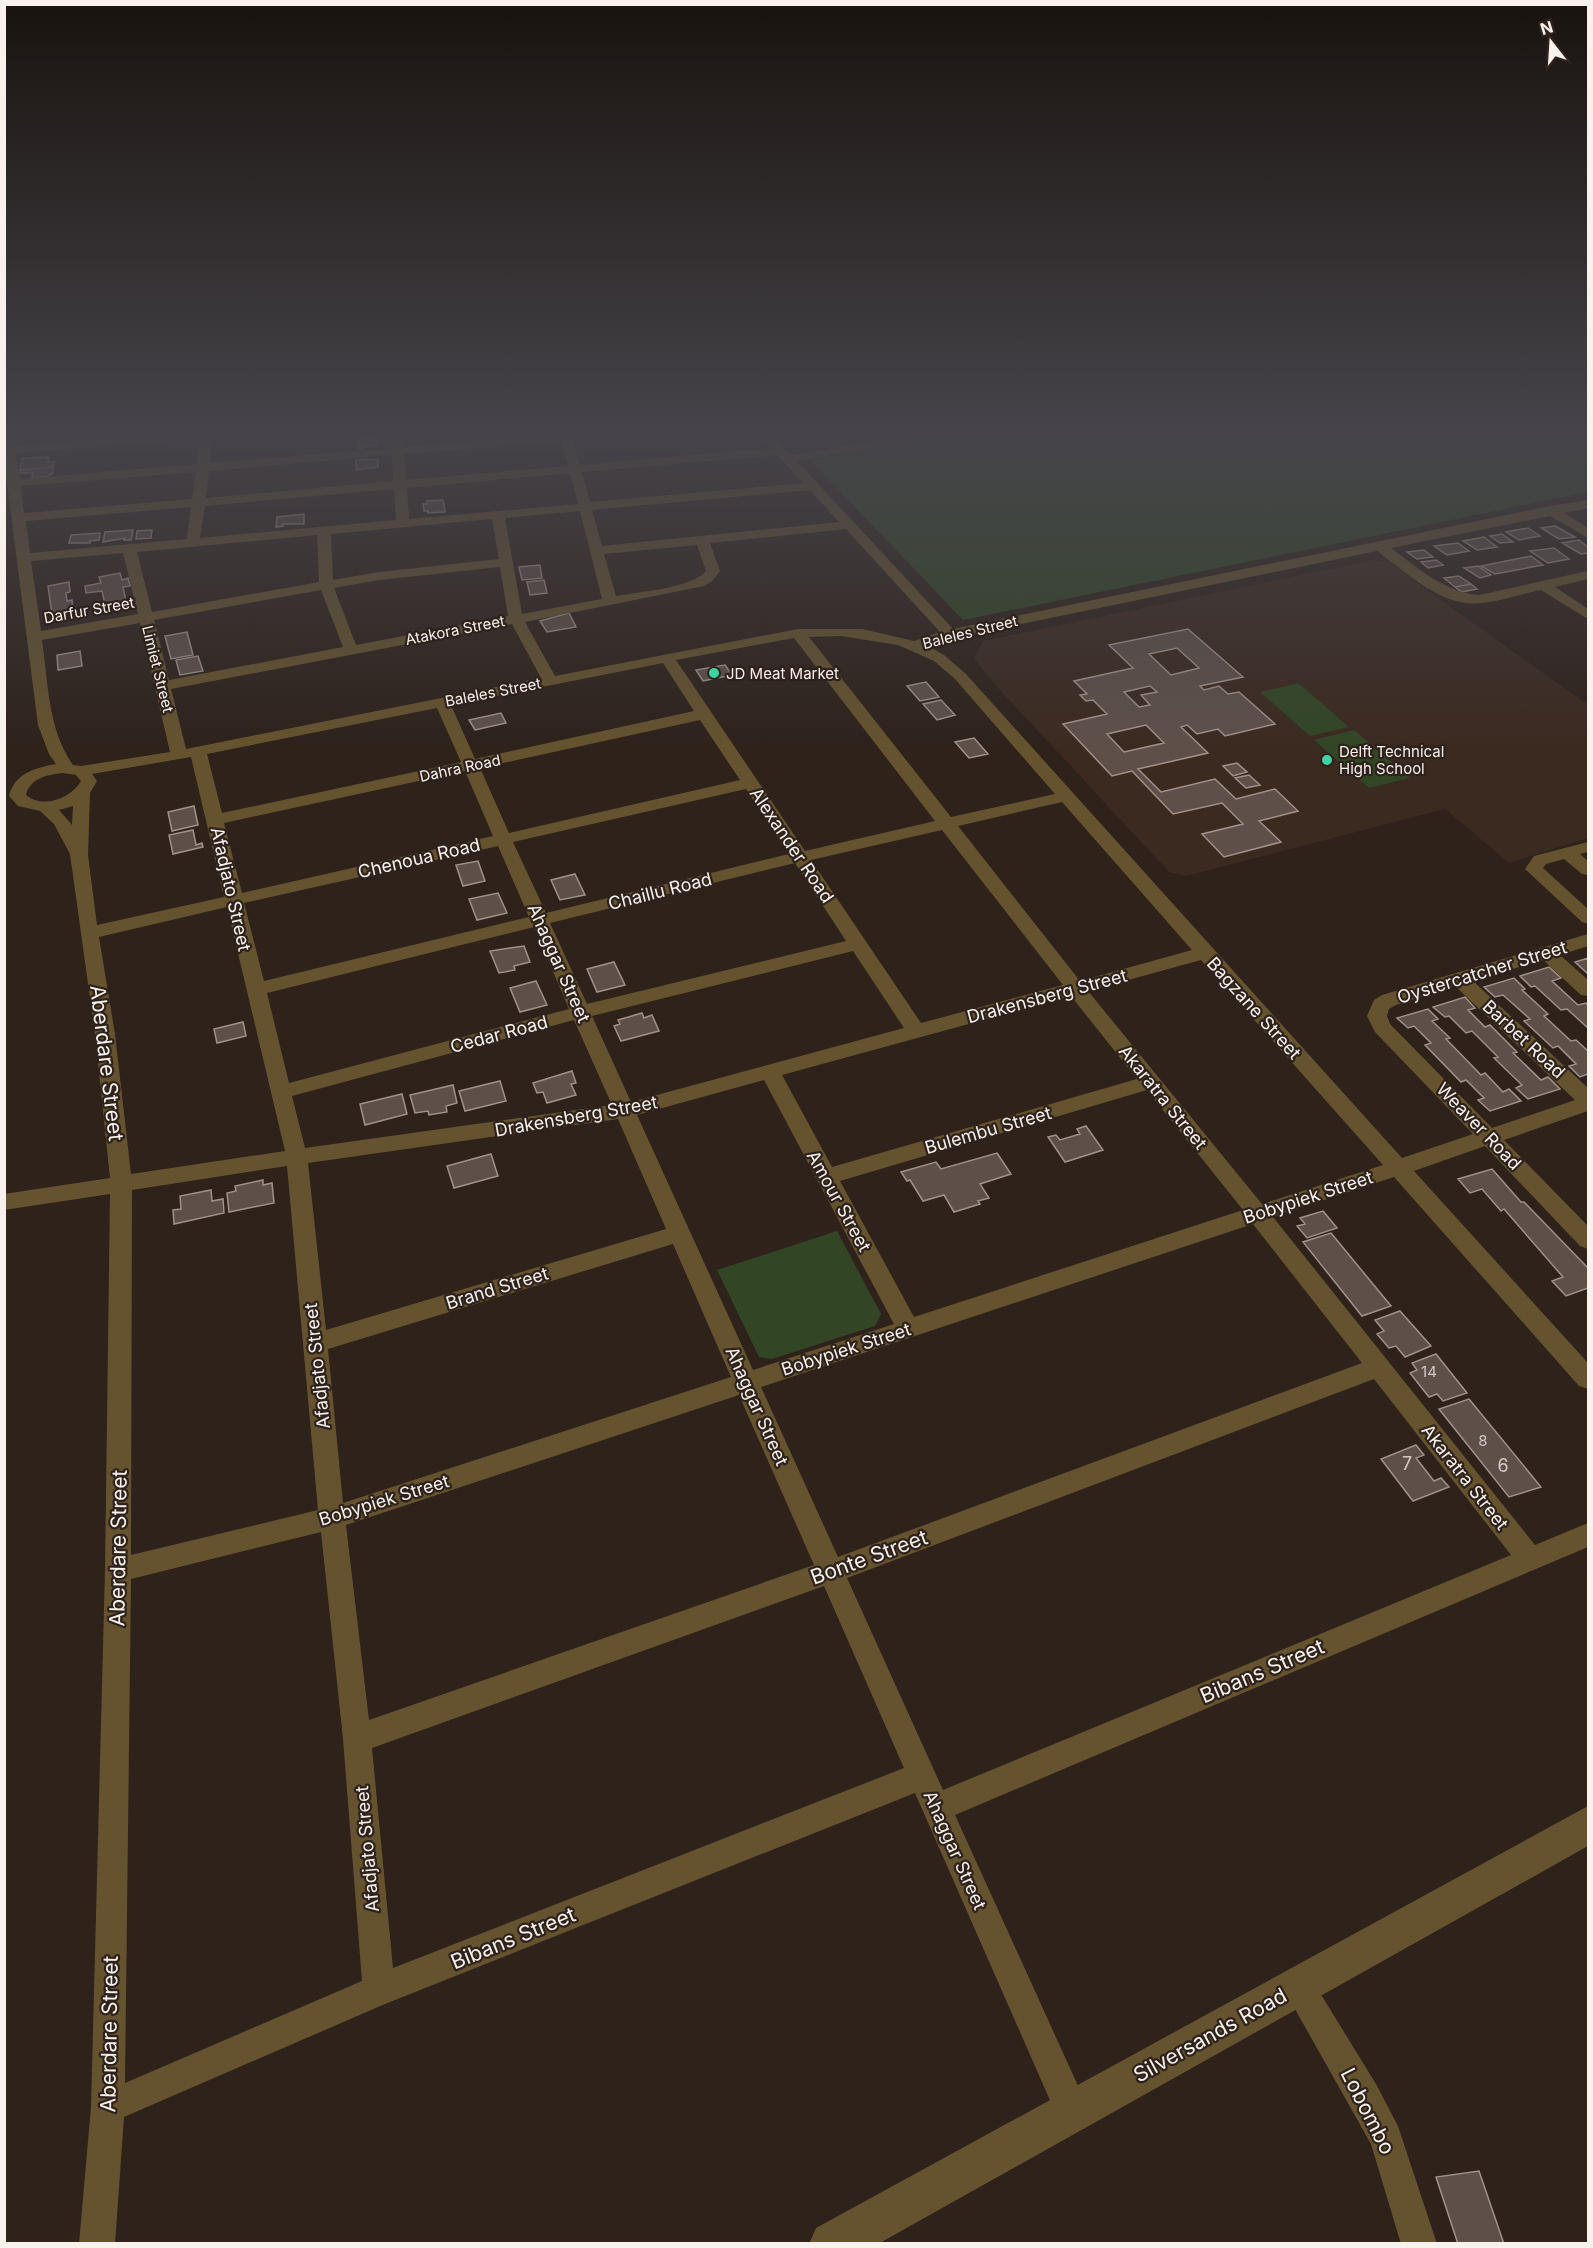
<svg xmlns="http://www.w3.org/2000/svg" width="1593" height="2248" viewBox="0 0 1593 2248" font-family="Inter,sans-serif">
<rect width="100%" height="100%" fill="#2e221b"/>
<path fill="#3b2a20" d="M1374 560 1388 562 1588 705V838L1509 863 1445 809 1186 876 1169 872 999 689 974 659 983 641Z"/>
<path fill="#324626" d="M976 432H1577L1588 444V492L963 620 810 460Z
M1298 683 1349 727 1310 736 1260 692Z
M1354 730 1410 778 1369 788 1314 740Z
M837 1231 881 1314 875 1326 772 1359 759 1357 717 1270Z"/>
<path fill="#5e5049" stroke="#a09189" stroke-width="1.5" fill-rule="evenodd" d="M374 437 378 439V445L358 449V439Z
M49 457 48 462 55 461 53 467 20 470 22 458Z
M368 459H378V467L356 470V460Z
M53 467V473L48 476 32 478 33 473H20L21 470Z
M443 500 445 512 428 513V511H424L423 504H427V501Z
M304 514V524H283V526L276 527 277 517Z
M1555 526 1575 537 1559 539 1541 528Z
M1528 528 1540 536 1519 540 1506 532Z
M133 530 131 540H124L125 538 103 542 105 532Z
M152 530 151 538 136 539 137 531Z
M100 533 99 540 90 541V543H69L71 535Z
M1502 534 1513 542 1500 543 1490 536Z
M1484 537 1497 547 1477 550 1463 541Z
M1579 540 1588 547V553L1581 554 1562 543Z
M1458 543 1469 551 1447 555 1434 546Z
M1554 548 1569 559 1548 563 1530 551Z
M1424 550 1433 557 1417 559 1407 552Z
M1531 556 1543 565 1495 574 1481 566Z
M1436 560 1443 565 1428 568 1421 562Z
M540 565 542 578 522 580 519 567Z
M1478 566 1491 575 1480 578 1464 568Z
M120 573 122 580 128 578 130 586 123 587 126 601 105 605 102 591 86 593 85 586 101 583 99 577Z
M1459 576 1471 584 1455 587 1444 578Z
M544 580 547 593 530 595 527 582Z
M69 582 70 592 66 593 67 601 72 600 73 611 52 614 48 586Z
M1471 584 1477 589 1462 592 1455 587Z
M569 613 576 627 547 632 540 621Z
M1188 629 1243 677 1200 686 1204 690 1219 686 1228 694 1239 692 1275 724 1225 736 1218 729 1197 734 1187 725 1181 727 1208 753 1138 769 1161 792 1215 779 1236 799 1275 789 1298 811 1259 821 1281 842 1224 857 1202 834 1243 824 1222 803 1173 814 1132 771 1112 776 1063 724 1107 714 1093 700 1086 701 1080 695 1087 694 1074 681 1133 668 1109 645ZM1177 648 1199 668 1171 675 1149 654ZM1150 686 1157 692 1141 695 1150 705 1139 707 1124 692ZM1146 725 1164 743 1124 752 1107 734Z
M187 632 193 655 171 659 165 636Z
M80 651 82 666 58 670 57 655Z
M198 656 203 671 180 675 176 660Z
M725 665 732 675 703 681 696 670Z
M926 682 939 697 920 701 907 686Z
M941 700 955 715 937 720 923 704Z
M501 713 506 723 475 730 469 720Z
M974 738 988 754 969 758 955 742Z
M1237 763 1247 772 1233 776 1223 766Z
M1249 775 1260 785 1246 788 1235 778Z
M194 806 198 825 172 831 168 812Z
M193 830 196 845 202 843 203 847 173 854 169 835Z
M478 861 485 881 463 886 456 865Z
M575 874 585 895 560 900 551 880Z
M498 893 507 913 477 920 469 899Z
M524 946 530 962 514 966 515 970 499 973 490 951Z
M1588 958V972L1587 973 1575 962Z
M614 962 625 985 597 992 587 969Z
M1549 967 1561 978 1552 981 1578 1005 1586 1003 1588 1005V1028L1567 1009 1561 1010 1535 986 1531 987 1520 976Z
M1514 978 1525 989 1522 990 1548 1014 1544 1016 1571 1041 1576 1040 1588 1051V1074L1580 1077 1569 1066 1576 1064 1558 1046 1553 1048 1524 1021 1530 1019 1503 995 1495 997 1484 987Z
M536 981 547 1005 520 1012 510 988Z
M1465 997 1475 1008 1468 1010 1485 1027 1490 1025 1517 1052 1513 1053 1541 1080 1548 1077 1560 1089 1528 1099 1516 1088 1522 1085 1494 1058 1498 1057 1472 1031 1466 1033 1449 1016 1445 1017 1433 1007Z
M1428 1009 1438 1019 1432 1021 1450 1038 1446 1039 1481 1075 1485 1073 1503 1092 1509 1089 1521 1101 1490 1111 1478 1100 1484 1098 1466 1080 1461 1082 1425 1045 1431 1043 1414 1026 1408 1028 1397 1018Z
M642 1013 644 1018 652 1015 659 1031 621 1041 614 1026 620 1024 618 1020Z
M243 1022 246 1036 217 1043 214 1029Z
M572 1071 576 1083 571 1084 576 1095 547 1103 543 1092 537 1093 533 1083Z
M500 1081 506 1101 465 1111 459 1091Z
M453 1085 457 1103 446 1106 447 1112 429 1115 428 1111 415 1113 410 1095Z
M402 1094 407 1114 365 1125 360 1104Z
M1086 1126 1103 1150 1065 1162 1048 1137 1056 1135 1060 1140 1080 1134 1077 1129Z
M997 1153 1011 1174 980 1184 989 1198 978 1201 980 1204 954 1212 944 1195 923 1201 910 1180 907 1181 901 1172 936 1162 941 1169Z
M491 1154 498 1176 454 1188 447 1166Z
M1492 1169 1521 1202H1524L1588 1268V1288L1566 1296 1552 1281 1563 1277 1504 1209 1501 1211 1482 1189 1470 1193 1458 1179Z
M263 1180V1185L272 1183 274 1203 229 1212 227 1193 236 1191 235 1186Z
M211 1190 212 1201 223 1199 224 1213 174 1224 173 1210 181 1209 180 1196Z
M1323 1211 1337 1228 1307 1238 1297 1226 1305 1224 1300 1218Z
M1331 1233 1391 1306 1362 1316 1303 1242Z
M1400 1311 1431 1346 1405 1357 1396 1346 1389 1348 1377 1334 1384 1331 1375 1320Z
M1436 1354 1467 1393 1443 1401 1437 1394 1429 1397 1410 1373 1417 1370 1412 1363Z
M1469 1399 1541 1487 1509 1497 1439 1409Z
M1416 1445 1424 1455 1416 1458 1434 1481 1441 1478 1449 1487 1413 1501 1381 1459Z
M1479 2171 1504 2244H1458L1436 2177Z"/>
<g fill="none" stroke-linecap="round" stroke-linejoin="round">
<path fill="#65532f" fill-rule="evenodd" d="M4 432H13L15 446 192 432H239L233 436 213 437 210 463 391 448 390 432H402L403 447 559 434V432H634L628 436 573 440 580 465 771 448 757 432H769L791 455 930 432H955L949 436 797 461 953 629 1550 506 1588 500V508L1564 513 1588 528V538L1550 516 1391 548C1418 568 1444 592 1479 595L1588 571V579L1555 587 1588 609V619L1541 590C1521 594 1501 601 1481 603 1442 608 1406 572 1377 551L953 638 928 646 944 655 965 673 1402 1158 1473 1134 1375 1032 1367 1016 1374 1000 1382 995 1588 934V946L1560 955 1588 980V996L1581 995 1543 960 1473 981 1588 1088V1111L1504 1140 1588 1226V1249L1580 1246 1485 1146 1414 1171 1588 1363V1389L1579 1386 1394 1177 1273 1217 1535 1545 1588 1523V1547L955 1815 1084 2099 1089 2111 1084 2123 1072 2128 1060 2123 915 1793 385 2004 124 2117 115 2244H79L91 2107 105 1570 110 1194 4 1210V1194L110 1178 95 1034 70 854 54 824 40 811 18 806 9 796C15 773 35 768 56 764L49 754 38 725 4 460ZM201 438 197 464 20 479 16 453ZM561 441 568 466 406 480 404 454ZM392 455 393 481 206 498 209 471ZM777 455 803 483 590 502 582 472ZM196 472 192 499 24 513 21 486ZM570 473 578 504 409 519 407 488ZM394 489 396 520 200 538 205 506ZM810 490 839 522 602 546 592 510ZM191 507 187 539 30 553 26 521ZM580 511 602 599 522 614 505 518ZM492 519 499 559 379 572 333 580 331 534ZM846 529 940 632 914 641 862 629H798L555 676 525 622 704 586 712 581 720 571 710 543ZM317 535 319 582 152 612 137 552ZM697 545 706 571C692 588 638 592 616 596L604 554ZM123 553 138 614 41 631 31 561ZM500 567 508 616 356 645 334 588 379 580ZM321 590 343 647 169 680 154 620ZM140 623 170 752 81 766 73 765C48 730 48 682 42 640ZM512 624 541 678 186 749 171 689ZM841 636 898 645 934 661 955 679 1055 794 951 817 809 637ZM794 638 935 821 805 851 676 660ZM663 663 694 711 475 759 451 705ZM437 708 461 762 222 813 207 754ZM700 720 740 780 509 833 480 768ZM191 757 224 897 97 925 88 855 90 793 97 781 92 774ZM465 771 493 836 242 893 224 823ZM62 773 76 775 81 781C71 799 42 809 26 795 30 778 47 775 62 773ZM746 789 789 854 546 913 513 842ZM1062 802 1192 950 1080 981 958 826ZM73 806 72 825 59 810ZM942 830 1063 985 921 1023 811 860ZM498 846 529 917 264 981 244 903ZM795 863 846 941 587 1004 550 923ZM227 907 285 1151 131 1174 115 1034 99 937ZM534 927 569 1009 289 1083 267 993ZM853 951 904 1028 631 1102 592 1016ZM1201 960 1383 1165 1262 1204 1088 991ZM1455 986 1575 1100 1492 1128 1390 1024 1387 1016 1389 1009 1396 1005ZM1071 996 1137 1079 832 1167 782 1075ZM574 1020 612 1105 305 1148 292 1096ZM764 1080 894 1324 753 1370 637 1115ZM1147 1090 1243 1210 914 1317 840 1181ZM618 1119 666 1229 326 1330 308 1163ZM287 1166 318 1510 131 1555 132 1190ZM1253 1224 1362 1363 838 1557 761 1387ZM673 1244 731 1377 343 1503 328 1349ZM1374 1379 1511 1555 943 1790 847 1578ZM739 1395 814 1565 369 1720 346 1525ZM321 1532 343 1739 362 1981 125 2083 131 1579ZM824 1586 904 1768 393 1968 372 1748Z
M1588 842V852L1580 854 1588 861V875L1582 874 1564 859 1546 864 1543 868 1588 909V924L1582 922 1525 869 1534 856Z
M1298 1970 1309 1975 1376 2084 1398 2126 1437 2244H1401L1371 2144 1282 1986 1287 1975Z"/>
<path fill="#65532f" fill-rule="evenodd" d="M1588 1806V1846L878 2244H809L816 2228Z"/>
</g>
<linearGradient id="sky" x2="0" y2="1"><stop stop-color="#19130f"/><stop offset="0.58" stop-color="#46444a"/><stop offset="1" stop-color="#46444a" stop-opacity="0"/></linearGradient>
<rect width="1593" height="746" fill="url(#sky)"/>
<g fill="#3bd4a4" stroke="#2e221b" stroke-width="2">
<circle cx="714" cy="673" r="6"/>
<circle cx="1327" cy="760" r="6"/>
</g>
<g text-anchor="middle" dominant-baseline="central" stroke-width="4.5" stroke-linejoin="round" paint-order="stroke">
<g font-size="15" fill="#f9f1ec" stroke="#2e221b">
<text transform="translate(89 610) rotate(-10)">Darfur Street</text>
<text transform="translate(455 630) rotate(-11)">Atakora Street</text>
<text transform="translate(970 632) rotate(-14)">Baleles Street</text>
<text transform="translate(158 669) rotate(76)">Limiet Street</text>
<text transform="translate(493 692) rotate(-11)">Baleles Street</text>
<text transform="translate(460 768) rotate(-12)">Dahra Road</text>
</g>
<g font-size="15" fill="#f9f1ec" stroke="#2e221b" text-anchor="start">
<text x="726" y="673">JD Meat Market</text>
<text x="1339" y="751">Delft Technical<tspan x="1339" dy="17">High School</tspan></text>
</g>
<g font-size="15" fill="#d2c9c3">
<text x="1429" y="1371">14</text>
<text x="1483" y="1440">8</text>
</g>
<g font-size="18" fill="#f9f1ec" stroke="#2e221b">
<text transform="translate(792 845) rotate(56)">Alexander Road</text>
<text transform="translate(419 858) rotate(-13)">Chenoua Road</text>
<text transform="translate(231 889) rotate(77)">Afadjato Street</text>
<text transform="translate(660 891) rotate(-14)">Chaillu Road</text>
<text transform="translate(559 963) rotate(66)">Ahaggar Street</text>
<text transform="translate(1482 972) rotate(-17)">Oystercatcher Street</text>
<text transform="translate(1047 996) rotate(-15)">Drakensberg Street</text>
<text transform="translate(1254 1008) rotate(48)">Bagzane Street</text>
<text transform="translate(499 1034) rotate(-15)">Cedar Road</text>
<text transform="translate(1524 1039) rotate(43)">Barbet Road</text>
<text transform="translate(1163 1097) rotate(51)">Akaratra Street</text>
<text transform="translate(576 1116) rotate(-10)">Drakensberg Street</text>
<text transform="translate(1479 1126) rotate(46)">Weaver Road</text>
<text transform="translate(988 1130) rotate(-16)">Bulembu Street</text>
<text transform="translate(1308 1197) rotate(-18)">Bobypiek Street</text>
<text transform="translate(839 1201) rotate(61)">Amour Street</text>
<text transform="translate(497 1288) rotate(-17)">Brand Street</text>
<text transform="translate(846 1349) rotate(-18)">Bobypiek Street</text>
<text transform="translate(317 1366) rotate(-96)">Afadjato Street</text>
<text transform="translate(757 1406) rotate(66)">Ahaggar Street</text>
<text transform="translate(1465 1477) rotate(52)">Akaratra Street</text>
<text transform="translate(384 1500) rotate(-17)">Bobypiek Street</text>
<text transform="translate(367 1849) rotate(-95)">Afadjato Street</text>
<text transform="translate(955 1850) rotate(66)">Ahaggar Street</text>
</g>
<g font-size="18" fill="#d2c9c3">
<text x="1407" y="1463">7</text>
<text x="1503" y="1465">6</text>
</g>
<g font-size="21" fill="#f9f1ec" stroke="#2e221b">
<text transform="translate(107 1063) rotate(83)">Aberdare Street</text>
<text transform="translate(118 1548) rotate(-89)">Aberdare Street</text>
<text transform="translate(869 1557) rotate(-20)">Bonte Street</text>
<text transform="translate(1262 1671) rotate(-23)">Bibans Street</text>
<text transform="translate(513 1938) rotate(-22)">Bibans Street</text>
<text transform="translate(109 2034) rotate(-89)">Aberdare Street</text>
<text transform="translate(1210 2035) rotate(-29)">Silversands Road</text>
<text transform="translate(1368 2111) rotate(63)">Lobombo</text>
</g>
</g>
<rect width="1593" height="2248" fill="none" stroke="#f9f1ec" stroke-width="12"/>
<g transform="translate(1551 42) rotate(343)" stroke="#2e221b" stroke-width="4.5" paint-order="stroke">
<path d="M0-4.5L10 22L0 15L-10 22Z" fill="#f9f1ec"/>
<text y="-9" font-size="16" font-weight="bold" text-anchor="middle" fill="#f9f1ec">N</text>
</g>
</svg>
